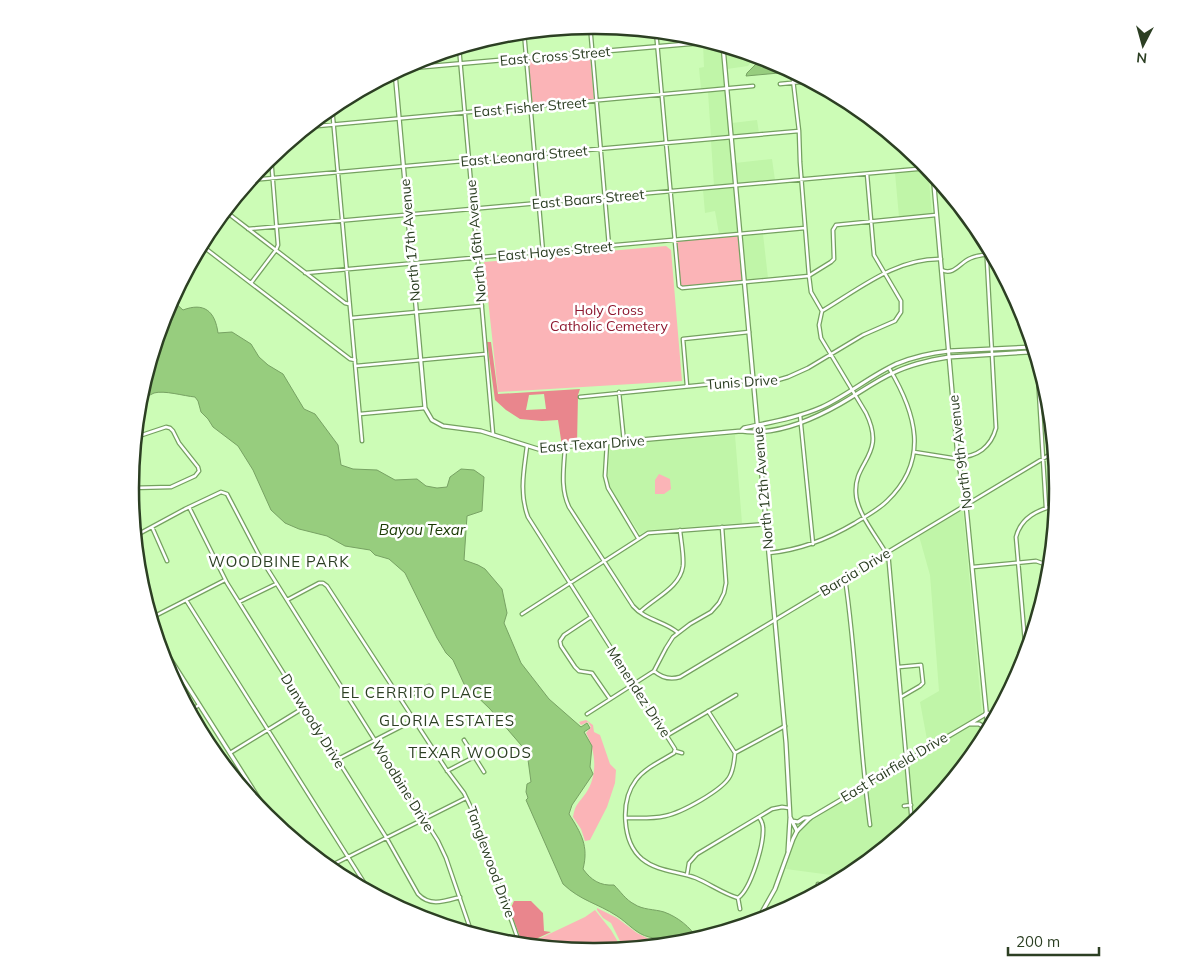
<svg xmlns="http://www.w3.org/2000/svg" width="1188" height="977" viewBox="0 0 1188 977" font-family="Mulish,sans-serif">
<rect width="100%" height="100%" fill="#ccfcb6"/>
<path fill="#c0f5a8" d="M715 43 722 45 726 87 701 89 699 68 704 67 703 44Z
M725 46 753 55 754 58 748 66 727 69Z
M726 91 730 136 711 137 708 92Z
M757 120 759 133 733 135 732 123Z
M730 139 734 184 714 186 711 141Z
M772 159 775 180 737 184 735 163Z
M928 170 932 214 899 217 895 173Z
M735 187 739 232 719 234 715 211 705 213 703 190Z
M763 234 768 278 746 280 742 235Z
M735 435 742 523 649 530 640 534 609 486 608 476 610 445Z
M963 510 982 714 928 745 920 702 939 691 930 575 919 536Z
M977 725 983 729 984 737 979 746 923 814 913 815 908 761 968 726Z
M905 763 909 803 902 804V807H909L911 825 846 877 786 869 794 840 808 823 863 788 868 826H871L866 786Z"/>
<path fill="#fbb4b7" d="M590 55 594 99 532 104 528 60Z
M740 234 745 282 680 287 675 240Z
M666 246 671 250 682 381 498 392 484 262Z
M659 474 670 479 671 489 664 494H655V480Z
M586 720 593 725 594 732 600 735 610 764 616 770 615 783 607 807 590 840 585 841 581 829 573 817C575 804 579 803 586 793 598 775 596 751 586 733L591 727 588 722 581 725 579 722Z
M597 908 617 918 637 933 649 939 665 940 671 944 632 948 629 947 624 949 611 923 603 918 597 910Z
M595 910 611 930 622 949 594 952 526 945 585 917Z"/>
<path fill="#e9868d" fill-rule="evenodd" d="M487 342H491L498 394 580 389 578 395 577 444 562 446 558 420 542 421 520 419 506 410 495 400ZM544 394 546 409 526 410 529 395Z
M514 901H531L543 913 544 931 551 932 523 945 510 910Z"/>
<path fill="#97cd7e" stroke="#77a263" d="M760 57 781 65V71L779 73 746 76 747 73 756 64Z
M172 300 183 310C204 302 215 311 218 333L232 332 251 344 259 357 268 365 283 374 304 409 315 414 338 445 341 465 353 469 377 470 395 480 417 479 426 486 437 488 447 487 450 477 461 469 474 470 484 477 482 511 467 516 464 560 478 565 485 569 502 589 507 613 504 623 521 663 549 699 581 727 587 723 590 728 584 732 592 746 590 767 593 774 572 805 569 814C581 833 589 846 583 869 591 880 600 886 614 885 620 891 626 900 634 904 643 910 654 909 664 912 678 917 690 927 698 939L675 944C663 937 661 940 649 937 636 934 628 923 617 916 597 903 581 901 563 884L526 800 528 798 526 792 527 784 531 782 527 752 490 709 464 684 453 660 446 653 437 638 405 573 389 559 375 555 370 550 345 546 327 536 299 529 285 523 271 510 253 470 238 446 213 427 208 419 201 412 198 401 195 397C184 396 164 390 154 393 149 395 145 399 139 401L166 311Z"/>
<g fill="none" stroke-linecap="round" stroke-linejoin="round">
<g stroke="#75a160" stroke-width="5">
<path id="minor" d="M590 25 609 246
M656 31 679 286 682 288 809 276
M524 32 543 252
M459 47 493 434
M792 71 799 131 800 162 809 276 811 292 822 311
M780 84 811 81
M332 107 362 441
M307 127 753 86
M250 180 799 131
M225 211 345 303 349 304
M248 229 928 168
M201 245 350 359 355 360
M942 270C954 276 960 262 971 258 978 255 984 255 992 254
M305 273 805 228
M810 275 831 262 834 259 833 230 836 225 936 215
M251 283 276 250 278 245 271 157
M352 318 482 306
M1037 360 1046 508
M356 366 486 354
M687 386 683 339 749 332
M619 392 624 442
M580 397 742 381 771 382 788 377 808 368 863 335 895 321 901 312V301L874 255 867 174
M360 414 425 408
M800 415 813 544
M607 443 605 476 608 488 638 538
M527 446C524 470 519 493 528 517L675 749 674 753C661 761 645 768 636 780 620 801 622 842 642 859 658 872 678 871 696 878 710 884 724 894 738 898
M565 447C564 467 560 488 569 507L633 606C645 620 664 621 677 632
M914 452 958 459
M958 457C977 457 991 447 996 428L986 243
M131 488 171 487 195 476 199 471 198 467 179 443 173 431 170 428 166 427 136 437
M189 507 227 583 386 837 418 894C430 907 445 901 460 897
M134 527 138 535
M152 527 167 561
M135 536 185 509 221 492 227 494 260 557 438 841 446 858 472 934
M888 552 912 824
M769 553C801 550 828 539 855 523 866 516 878 510 887 501 930 460 916 413 889 368
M886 553C877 537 857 513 856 494 853 461 887 456 866 413L821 338 819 325 822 311C859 289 896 258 941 259
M973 567 1036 561 1050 566
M845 578C857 660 859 743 870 825
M186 600 370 892
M287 600 319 583H323L327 586 446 769 464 793 475 816 520 945
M239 602 276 584
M640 612C654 598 680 588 683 566 684 555 681 542 680 530
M522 614 648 533 767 524
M591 617 564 635 560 641 561 646 575 667 579 671 592 673 610 699
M151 618 225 580
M1026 654 1016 537C1021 517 1038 510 1056 505
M899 667 921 665 923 683 920 686 901 697
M654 671C662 678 670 680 680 677L1054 452
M401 700 429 686
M190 711 199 705
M708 711 735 753
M587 714 654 671 666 648 673 637 690 624 711 612 719 603 724 593 726 583 722 527
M666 736 736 695
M464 740 484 772
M675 751 682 753
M230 753 305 707
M735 753 785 726
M338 759 414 720
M447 771 474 757
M904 806 911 805
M912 817 922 816
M626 818C639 818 652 819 665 816 681 813 723 790 730 776 734 768 734 761 735 753
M328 867 466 798
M687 875 689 863 697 854 772 809 782 807 789 808
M818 884V892
M738 898C751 889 764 844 763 828 763 824 761 820 759 817
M738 898 740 909"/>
</g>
<g stroke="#75a160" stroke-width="5.5">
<path id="tertiary" d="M723 46 786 743 790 817 797 831
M399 69 710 42
M395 72 425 408 432 420 443 426 481 431 538 449 741 431C774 436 812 420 840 404 858 394 875 381 893 373 911 364 930 360 949 357
M742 430 744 428C771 422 797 418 822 407 848 395 870 376 896 364 913 357 930 353 949 351
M792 821 798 822 804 818H810
M788 851 790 818"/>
</g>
<g stroke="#75a160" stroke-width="5.5">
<path id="secondary" d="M933 174 958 459 966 505 988 730
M949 351 1033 347
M949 357 1030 352 1034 350
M157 638 273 821
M970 724H979L988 729
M757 921 775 889 793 839 797 831 810 818 986 714"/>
</g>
<g stroke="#75a160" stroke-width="6">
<path id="primary" d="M986 714 997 713"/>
</g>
<use href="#minor" stroke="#fff" stroke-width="2.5"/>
<use href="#tertiary" stroke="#fff" stroke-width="3"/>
<use href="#secondary" stroke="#fff" stroke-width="3"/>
<use href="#primary" stroke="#fff" stroke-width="4"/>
</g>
<g text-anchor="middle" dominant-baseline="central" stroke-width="5" stroke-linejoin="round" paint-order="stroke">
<g font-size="14" fill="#2c3f23" stroke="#fff">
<text transform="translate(555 56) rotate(-5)">East Cross Street</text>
<text transform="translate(530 107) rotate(-5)">East Fisher Street</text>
<text transform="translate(524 156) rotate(-5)">East Leonard Street</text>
<text transform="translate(588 199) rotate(-5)">East Baars Street</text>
<text transform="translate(410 240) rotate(-95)">North 17th Avenue</text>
<text transform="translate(476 241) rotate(-95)">North 16th Avenue</text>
<text transform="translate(555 251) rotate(-5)">East Hayes Street</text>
<text transform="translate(742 382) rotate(-4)">Tunis Drive</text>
<text transform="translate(592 444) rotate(-4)">East Texar Drive</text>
<text transform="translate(960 452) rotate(-97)">North 9th Avenue</text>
<text transform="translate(763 488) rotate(-95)">North 12th Avenue</text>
<text transform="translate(855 572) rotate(-31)">Barcia Drive</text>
<text transform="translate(639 692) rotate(57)">Menendez Drive</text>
<text transform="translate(313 721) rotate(58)">Dunwoody Drive</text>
<text transform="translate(894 767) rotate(-31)">East Fairfield Drive</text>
<text transform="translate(403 786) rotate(58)">Woodbine Drive</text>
<text transform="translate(491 862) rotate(70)">Tanglewood Drive</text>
</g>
<g font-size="14" fill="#8d172f" stroke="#fff">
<text x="609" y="310">Holy Cross<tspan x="609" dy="16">Catholic Cemetery</tspan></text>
</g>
<g font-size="15" font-style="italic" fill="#183901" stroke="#fff">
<text x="422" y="529">Bayou Texar</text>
</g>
<g font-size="15" letter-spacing="1" fill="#2c3f23" stroke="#fff">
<text x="279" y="561">WOODBINE PARK</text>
<text x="417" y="692">EL CERRITO PLACE</text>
<text x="447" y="720">GLORIA ESTATES</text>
<text x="470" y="752">TEXAR WOODS</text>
</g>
</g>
<path d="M0 0H1188V977H0ZM593 34H595A454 454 0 0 1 1049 488V489A454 454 0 0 1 595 943H593A454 454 0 0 1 139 489V488A454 454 0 0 1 593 34Z" fill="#fff" fill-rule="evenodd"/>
<path fill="none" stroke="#2c3f23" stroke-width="2.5" d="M593 34H595A454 454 0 0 1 1049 488V489A454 454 0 0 1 595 943H593A454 454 0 0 1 139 489V488A454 454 0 0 1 593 34Z"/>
<g transform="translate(1143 45) rotate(186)" stroke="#ffffff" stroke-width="4" paint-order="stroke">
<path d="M0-4L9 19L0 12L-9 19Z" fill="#2c3f23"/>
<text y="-8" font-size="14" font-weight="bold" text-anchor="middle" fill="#2c3f23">N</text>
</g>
<path d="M1008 947v8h91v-8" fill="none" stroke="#2c3f23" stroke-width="2.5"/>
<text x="1016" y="947" font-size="15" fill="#2c3f23" stroke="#ffffff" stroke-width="4" paint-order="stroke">200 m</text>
</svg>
